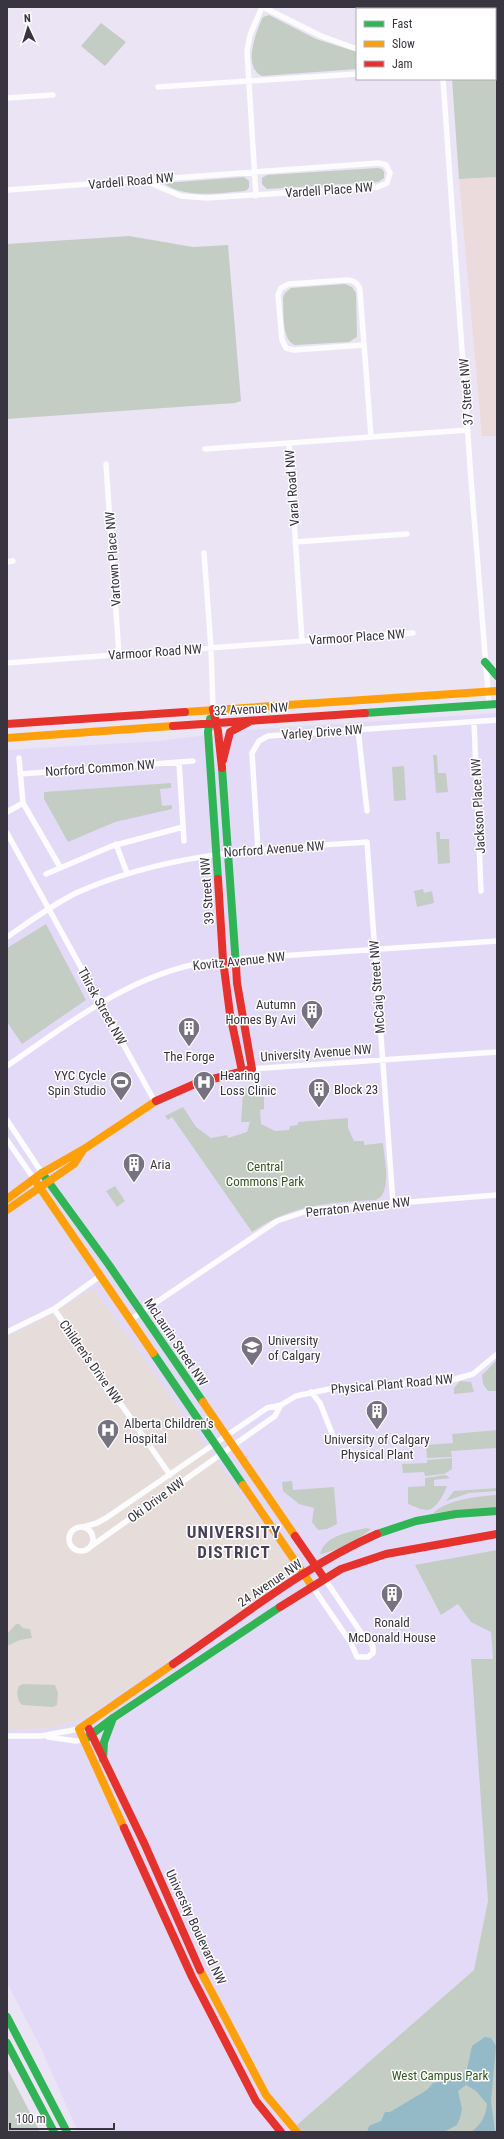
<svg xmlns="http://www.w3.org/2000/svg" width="504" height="2139" viewBox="0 0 504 2139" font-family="'Roboto Condensed',sans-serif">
<rect width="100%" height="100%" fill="#eae4f5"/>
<path fill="#ebdbdd" d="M497 177V436H482L459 179Z"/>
<path fill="#e3daf7" d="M497 713V2132H78L40 2046 7 1983V750L159 741 246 730Z"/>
<path fill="#e6ddda" d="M93 1288 290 1564V1577L83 1718 52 1728 7 1730V1337L43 1319Z"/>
<path fill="#c4cdc4" d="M269 15 316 39 357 52V69L262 76C242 67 256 32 263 17Z
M495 20H497V177L459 179 452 79H495Z
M101 23 126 42 105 66 81 46Z
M378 168 382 169 384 172V178L378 182 267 189 262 184V178L267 175Z
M244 177 249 181V187L247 190 244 191C221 193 183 199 164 183Z
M129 236 193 247 228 245 241 401 235 403 7 419V244Z
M345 284 352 287 356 293 357 337 349 342 295 345C281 340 284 311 283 298L285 293 291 288Z
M433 755H437L438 773H446L448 792 436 793Z
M404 766 406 800 394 801 392 767Z
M171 783V788L160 789 162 806 172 805V809L115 822 68 842 44 799V792Z
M436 832H440V839H449L450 863 438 864Z
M423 889 424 893 432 891 434 903 417 907 414 891Z
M46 924 86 1000 22 1044 7 1022V948Z
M267 1085 264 1088V1109L260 1110 261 1124 275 1131 289 1130 290 1126 298 1125V1122L348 1118V1128L354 1141H364V1145L383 1143C384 1158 393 1195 375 1200 328 1203 293 1204 252 1232L172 1117 168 1120 165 1116 183 1107 196 1127 211 1138 227 1135 228 1138 247 1132 250 1122H241L243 1093 231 1095 229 1091Z
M115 1186 125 1201 117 1207 106 1191Z
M497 1360V1391H488L483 1384 482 1375Z
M460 1381 471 1382 474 1392 454 1394V1388Z
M497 1430V1448L451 1451 452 1457 427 1458 426 1445 453 1443 452 1434Z
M452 1458V1469L444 1474 425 1476 424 1472 403 1473 402 1464 427 1463V1460Z
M446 1475 450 1478 434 1480V1486H447C444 1494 436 1510 427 1510 421 1510 413 1506 408 1504V1487L425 1486V1478Z
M292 1481 293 1490 334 1487 337 1524 327 1529 318 1530 312 1522 314 1508 299 1504 283 1491 282 1482Z
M497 1488V1491L469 1493 446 1501 454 1491Z
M497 1495V1507L433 1513C447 1500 478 1496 497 1495Z
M366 1528 371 1529C362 1538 332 1553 320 1554 325 1535 350 1532 366 1528Z
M497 1550V2132H302L297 2125 474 1970 488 1901 471 1659H493L491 1632 471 1622 458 1604 441 1615 415 1565Z
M16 1624H19L23 1628 30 1629 32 1638 20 1640 7 1646V1634Z
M23 1684 55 1685 58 1693 57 1705 53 1707 22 1705C17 1701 16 1692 19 1686Z
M7 2068 40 2132H7Z"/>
<path fill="#94bac7" d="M485 2037 491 2038 496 2046 491 2101 495 2132H471C481 2125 486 2116 487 2104L476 2091 466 2085 458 2091 462 2109 460 2118 457 2125 444 2132H367L369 2126 381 2121 385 2112H390L427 2090 433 2083 458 2079 467 2069 472 2046Z"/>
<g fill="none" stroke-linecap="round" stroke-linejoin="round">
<path stroke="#fcfbfe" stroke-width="5.5" d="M263 7 321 36 357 49
M431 7V9
M440 7V9
M443 79 471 479 489 704
M158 87 357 74
M7 98 53 95
M7 190 379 163 386 165 390 173 387 183 378 187 206 198 181 196 145 181
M256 196 247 51 250 35 262 7
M364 345 294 350 286 348 282 340 278 295 281 288 289 284 347 280C354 280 359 284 360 291L371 437
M205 449 289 443
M106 464 119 655
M295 542 407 534
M204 553 211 648 213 709
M7 562 13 561
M302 641 289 443 468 430
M7 663 413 633
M474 722 481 891
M358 729 367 811
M19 758 23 803 60 867
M179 762 184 841
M20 774 193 761
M7 812 23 803
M7 833 155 1102
M116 844 127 873
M258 850 252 753 259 741 268 736 497 720
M46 874 112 846 183 827
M7 937C29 922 52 905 76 893 170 851 267 849 367 842L393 1203
M7 1066C74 1020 140 967 223 960L497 941
M252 1069 497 1052
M7 1120 42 1173
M7 1140 34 1179
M54 1309 98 1372 106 1388 123 1407 170 1475
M130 1320 277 1221 310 1210 497 1195
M7 1332 54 1309 100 1276
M311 1392 320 1403 335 1441
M83 1527 97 1523 106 1518 267 1408 281 1405 296 1396 334 1388 452 1380 473 1374 497 1354
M69 1539a12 12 0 1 1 24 0a12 12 0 1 1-24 0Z
M90 1547 275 1416 281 1405
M312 1586 351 1643 357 1657H368L373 1653C374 1644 370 1641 364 1637L324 1578
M7 1736H41L79 1729
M48 1737 76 1741 84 1740"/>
<path stroke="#30b455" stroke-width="8" d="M485 662 497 676
M365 713 497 704
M210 719 208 732 218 879
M222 768 236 966
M42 1173 109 1265 203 1402
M153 1353 243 1485
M377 1534 416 1521 456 1514 497 1511
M84 1740 113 1718 280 1607
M103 1759 104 1742 113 1718
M7 2017 67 2132
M7 2043 54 2132"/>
<path stroke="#ff9f0a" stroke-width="8" d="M185 712 497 691
M7 738 173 726
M34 1179 153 1353
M7 1199 42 1173 84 1149 156 1101
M7 1210 74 1164 83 1150
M203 1402 295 1536
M243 1485 312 1586
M124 1828 79 1729 173 1664
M200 1970 266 2095 297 2132"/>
<path stroke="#e5322d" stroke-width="8" d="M213 709 218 731 222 768
M7 724 185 712
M173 726 365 713
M223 760 230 732 249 722
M218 879 223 960 230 1014 242 1071
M156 1101 197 1083 252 1069 237 983 236 966
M295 1536 324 1578
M280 1607 341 1569 386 1554 497 1534
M173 1664C239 1619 304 1566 377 1534
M89 1729 145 1845 200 1970
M124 1828 192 1977 256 2101 281 2132"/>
</g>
<defs>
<g id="building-pin" transform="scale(1.15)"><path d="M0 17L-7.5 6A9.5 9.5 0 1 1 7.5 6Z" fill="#76727f" stroke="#fff"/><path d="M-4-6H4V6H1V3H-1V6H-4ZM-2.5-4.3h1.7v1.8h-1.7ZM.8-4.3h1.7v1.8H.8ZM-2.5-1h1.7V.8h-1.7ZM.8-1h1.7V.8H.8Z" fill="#fff"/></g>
<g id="stadium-pin" transform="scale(1.15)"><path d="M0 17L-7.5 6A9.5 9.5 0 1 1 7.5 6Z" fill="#76727f" stroke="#fff"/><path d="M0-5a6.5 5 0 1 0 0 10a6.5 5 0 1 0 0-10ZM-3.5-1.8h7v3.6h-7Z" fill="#fff"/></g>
<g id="hospital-pin" transform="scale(1.15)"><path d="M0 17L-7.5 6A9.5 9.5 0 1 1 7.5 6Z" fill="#76727f" stroke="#fff"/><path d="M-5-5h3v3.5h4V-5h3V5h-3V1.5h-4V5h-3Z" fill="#fff"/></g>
<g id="university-pin" transform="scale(1.15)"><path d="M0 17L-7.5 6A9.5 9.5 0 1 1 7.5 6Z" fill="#76727f" stroke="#fff"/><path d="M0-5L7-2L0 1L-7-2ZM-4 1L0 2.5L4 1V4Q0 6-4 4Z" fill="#fff"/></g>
</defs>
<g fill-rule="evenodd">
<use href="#building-pin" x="312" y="1011"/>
<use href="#building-pin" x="189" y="1028"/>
<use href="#stadium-pin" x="121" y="1082"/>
<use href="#hospital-pin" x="204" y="1082"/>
<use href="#building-pin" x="319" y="1089"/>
<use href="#building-pin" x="134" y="1164"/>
<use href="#university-pin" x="252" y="1347"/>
<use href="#building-pin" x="377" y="1411"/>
<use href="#hospital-pin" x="108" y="1430"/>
<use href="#building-pin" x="392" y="1594"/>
</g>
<g text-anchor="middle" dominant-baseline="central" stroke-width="3" stroke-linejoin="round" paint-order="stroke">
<g font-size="13" fill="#383440" stroke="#fff">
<text transform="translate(131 181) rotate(-5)">Vardell Road NW</text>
<text transform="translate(329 190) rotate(-4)">Vardell Place NW</text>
<text transform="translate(466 392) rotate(-94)">37 Street NW</text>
<text transform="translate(292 488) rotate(-94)">Varal Road NW</text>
<text transform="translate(113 559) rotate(-94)">Vartown Place NW</text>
<text transform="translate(357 637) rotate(-4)">Varmoor Place NW</text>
<text transform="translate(155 652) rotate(-4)">Varmoor Road NW</text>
<text transform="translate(251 709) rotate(-3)">32 Avenue NW</text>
<text transform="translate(322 732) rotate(-4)">Varley Drive NW</text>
<text transform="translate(100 768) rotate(-4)">Norford Common NW</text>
<text transform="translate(478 806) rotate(-93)">Jackson Place NW</text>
<text transform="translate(274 849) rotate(-4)">Norford Avenue NW</text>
<text transform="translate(207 891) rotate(-94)">39 Street NW</text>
<text transform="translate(239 961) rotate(-6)">Kovitz Avenue NW</text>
<text transform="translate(377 987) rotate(-94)">McCaig Street NW</text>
<text transform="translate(102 1006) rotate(61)">Thirsk Street NW</text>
<text transform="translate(316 1053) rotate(-4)">University Avenue NW</text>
<text transform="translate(358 1207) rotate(-6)">Perraton Avenue NW</text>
<text transform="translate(176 1342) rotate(56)">McLaurin Street NW</text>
<text transform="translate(91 1362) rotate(55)">Children's Drive NW</text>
<text transform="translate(392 1384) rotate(-5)">Physical Plant Road NW</text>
<text transform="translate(156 1500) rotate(-36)">Oki Drive NW</text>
<text transform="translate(270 1583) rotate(-34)">24 Avenue NW</text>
<text transform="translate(196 1927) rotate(65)">University Boulevard NW</text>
</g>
<g font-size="13" fill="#383440" stroke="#fff" text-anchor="start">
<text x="296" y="1004" text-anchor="end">Autumn<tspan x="296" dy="15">Homes By Avi</tspan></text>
<text x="189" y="1056" text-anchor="middle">The Forge</text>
<text x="106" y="1075" text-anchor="end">YYC Cycle<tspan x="106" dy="15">Spin Studio</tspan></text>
<text x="220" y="1075">Hearing<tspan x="220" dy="15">Loss Clinic</tspan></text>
<text x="334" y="1089">Block 23</text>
<text x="150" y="1164">Aria</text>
<text x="268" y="1340">University<tspan x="268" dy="15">of Calgary</tspan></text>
<text x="124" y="1423">Alberta Children's<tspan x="124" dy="15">Hospital</tspan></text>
<text x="377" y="1439" text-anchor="middle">University of Calgary<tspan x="377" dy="15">Physical Plant</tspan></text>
<text x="392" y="1622" text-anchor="middle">Ronald<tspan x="392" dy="15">McDonald House</tspan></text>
</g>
<g font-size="13" fill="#345721" stroke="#fff">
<text x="265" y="1166">Central<tspan x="265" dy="15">Commons Park</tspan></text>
<text x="440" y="2075">West Campus Park</text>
</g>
<g font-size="17" font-weight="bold" letter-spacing="1" fill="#484059" stroke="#fff">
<text x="234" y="1532">UNIVERSITY<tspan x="234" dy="20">DISTRICT</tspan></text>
</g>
</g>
<rect width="504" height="2139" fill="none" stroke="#383440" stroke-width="16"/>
<rect x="356" y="8" width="140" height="72" fill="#ffffff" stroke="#afaeb3"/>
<rect x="364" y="21" width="20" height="6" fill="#30b455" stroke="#afaeb3"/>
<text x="392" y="28" font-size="12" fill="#383440">Fast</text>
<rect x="364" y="41" width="20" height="6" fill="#ff9f0a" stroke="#afaeb3"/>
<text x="392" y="48" font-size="12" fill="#383440">Slow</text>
<rect x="364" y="61" width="20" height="6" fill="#e5322d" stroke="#afaeb3"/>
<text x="392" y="68" font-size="12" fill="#383440">Jam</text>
<g transform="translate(28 28) rotate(356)" stroke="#ffffff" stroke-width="3" paint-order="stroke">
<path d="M0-3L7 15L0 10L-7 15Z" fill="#383440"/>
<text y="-6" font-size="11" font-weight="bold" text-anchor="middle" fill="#383440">N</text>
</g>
<path d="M10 2123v6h104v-6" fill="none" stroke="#383440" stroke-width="2"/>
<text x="16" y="2123" font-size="12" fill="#383440" stroke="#ffffff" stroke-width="3" paint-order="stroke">100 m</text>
</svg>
